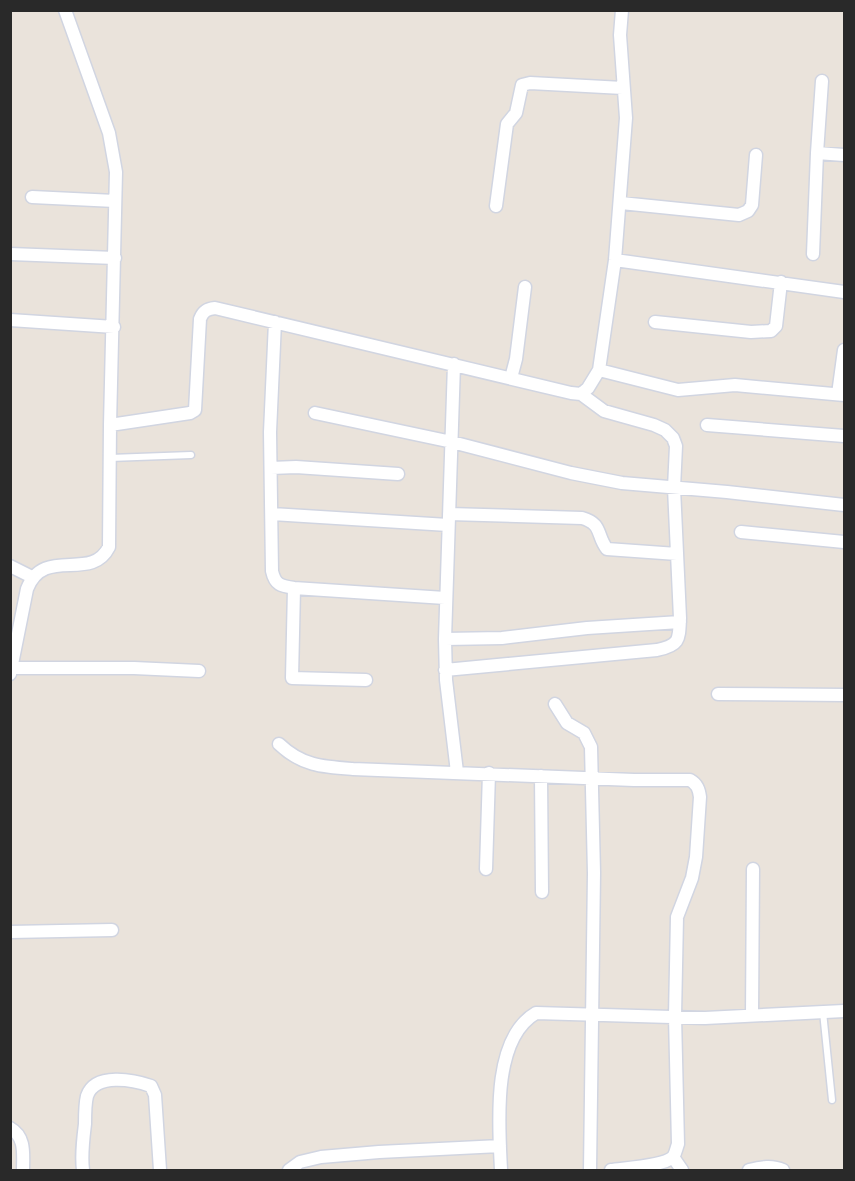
<svg xmlns="http://www.w3.org/2000/svg" width="855" height="1181" viewBox="0 0 855 1181" font-family="Roboto,sans-serif">
<rect width="100%" height="100%" fill="#eae3db"/>
<g fill="none" stroke-linecap="round" stroke-linejoin="round">
<g stroke="#d1d5e1" stroke-width="9">
<path id="lane" d="M110 458 191 455
M823 1012 832 1100"/>
</g>
<g stroke="#d1d5e1" stroke-width="15">
<path id="street" d="M65 10 109 133 116 172 110 425
M817 153 844 155
M32 197 115 201
M621 203 739 215 748 211 752 205 756 155
M496 206 507 124 516 113 522 85 530 83 623 88
M10 254 115 258
M813 254 817 153 822 81
M615 260 844 292
M10 320 114 327
M275 322 270 432 272 571C275 585 281 586 294 588L445 598
M655 322 751 332 771 331 776 326 781 282
M454 364 445 639 446 680 457 772
M599 370 678 390 735 385 844 395
M511 378 516 359 525 287
M838 394 844 350
M315 413 452 442 571 473 622 483 727 492 844 505
M707 425 844 436
M271 468 296 467 398 474
M272 514 448 525
M449 514 582 518C603 524 596 535 607 549L677 554
M741 532 844 542
M10 566 32 577
M294 588 292 678 366 680
M445 639 502 638 587 628 680 622
M12 668H134L199 671
M445 670 657 650C680 645 679 640 680 618L674 488 676 446 673 438 665 430 654 425 604 411 581 394
M10 674 27 589C44 545 91 583 109 547L110 425 190 413 195 410 200 319C203 311 207 309 215 308L571 393 581 394 588 388 599 370 615 260 626 118 620 35 622 10
M718 694 844 695
M555 704 567 723 584 733 591 747 594 873 590 1170
M279 744C302 766 323 767 353 769L634 780H690C697 784 699 789 700 797L696 857 692 878 677 917 675 1016 678 1144C676 1149 676 1153 673 1157 664 1166 624 1168 611 1170
M541 776 542 892
M486 869 489 773
M10 932 112 930
M752 1015 753 869
M10 1128C26 1137 23 1154 23 1170
M673 1157 682 1170
M83 1170C81 1155 83 1140 85 1124 85 1115 85 1104 87 1096 95 1072 134 1080 151 1086L155 1095 160 1170
M289 1170 300 1162 321 1157 379 1152 500 1146
M501 1170C499 1126 491 1039 536 1013L705 1018 844 1011
M749 1170C761 1167 772 1165 783 1170"/>
</g>
<use href="#lane" stroke="#fff" stroke-width="6"/>
<use href="#street" stroke="#fff" stroke-width="12"/>
</g>
<rect width="855" height="1181" fill="none" stroke="#292929" stroke-width="24"/>
</svg>
